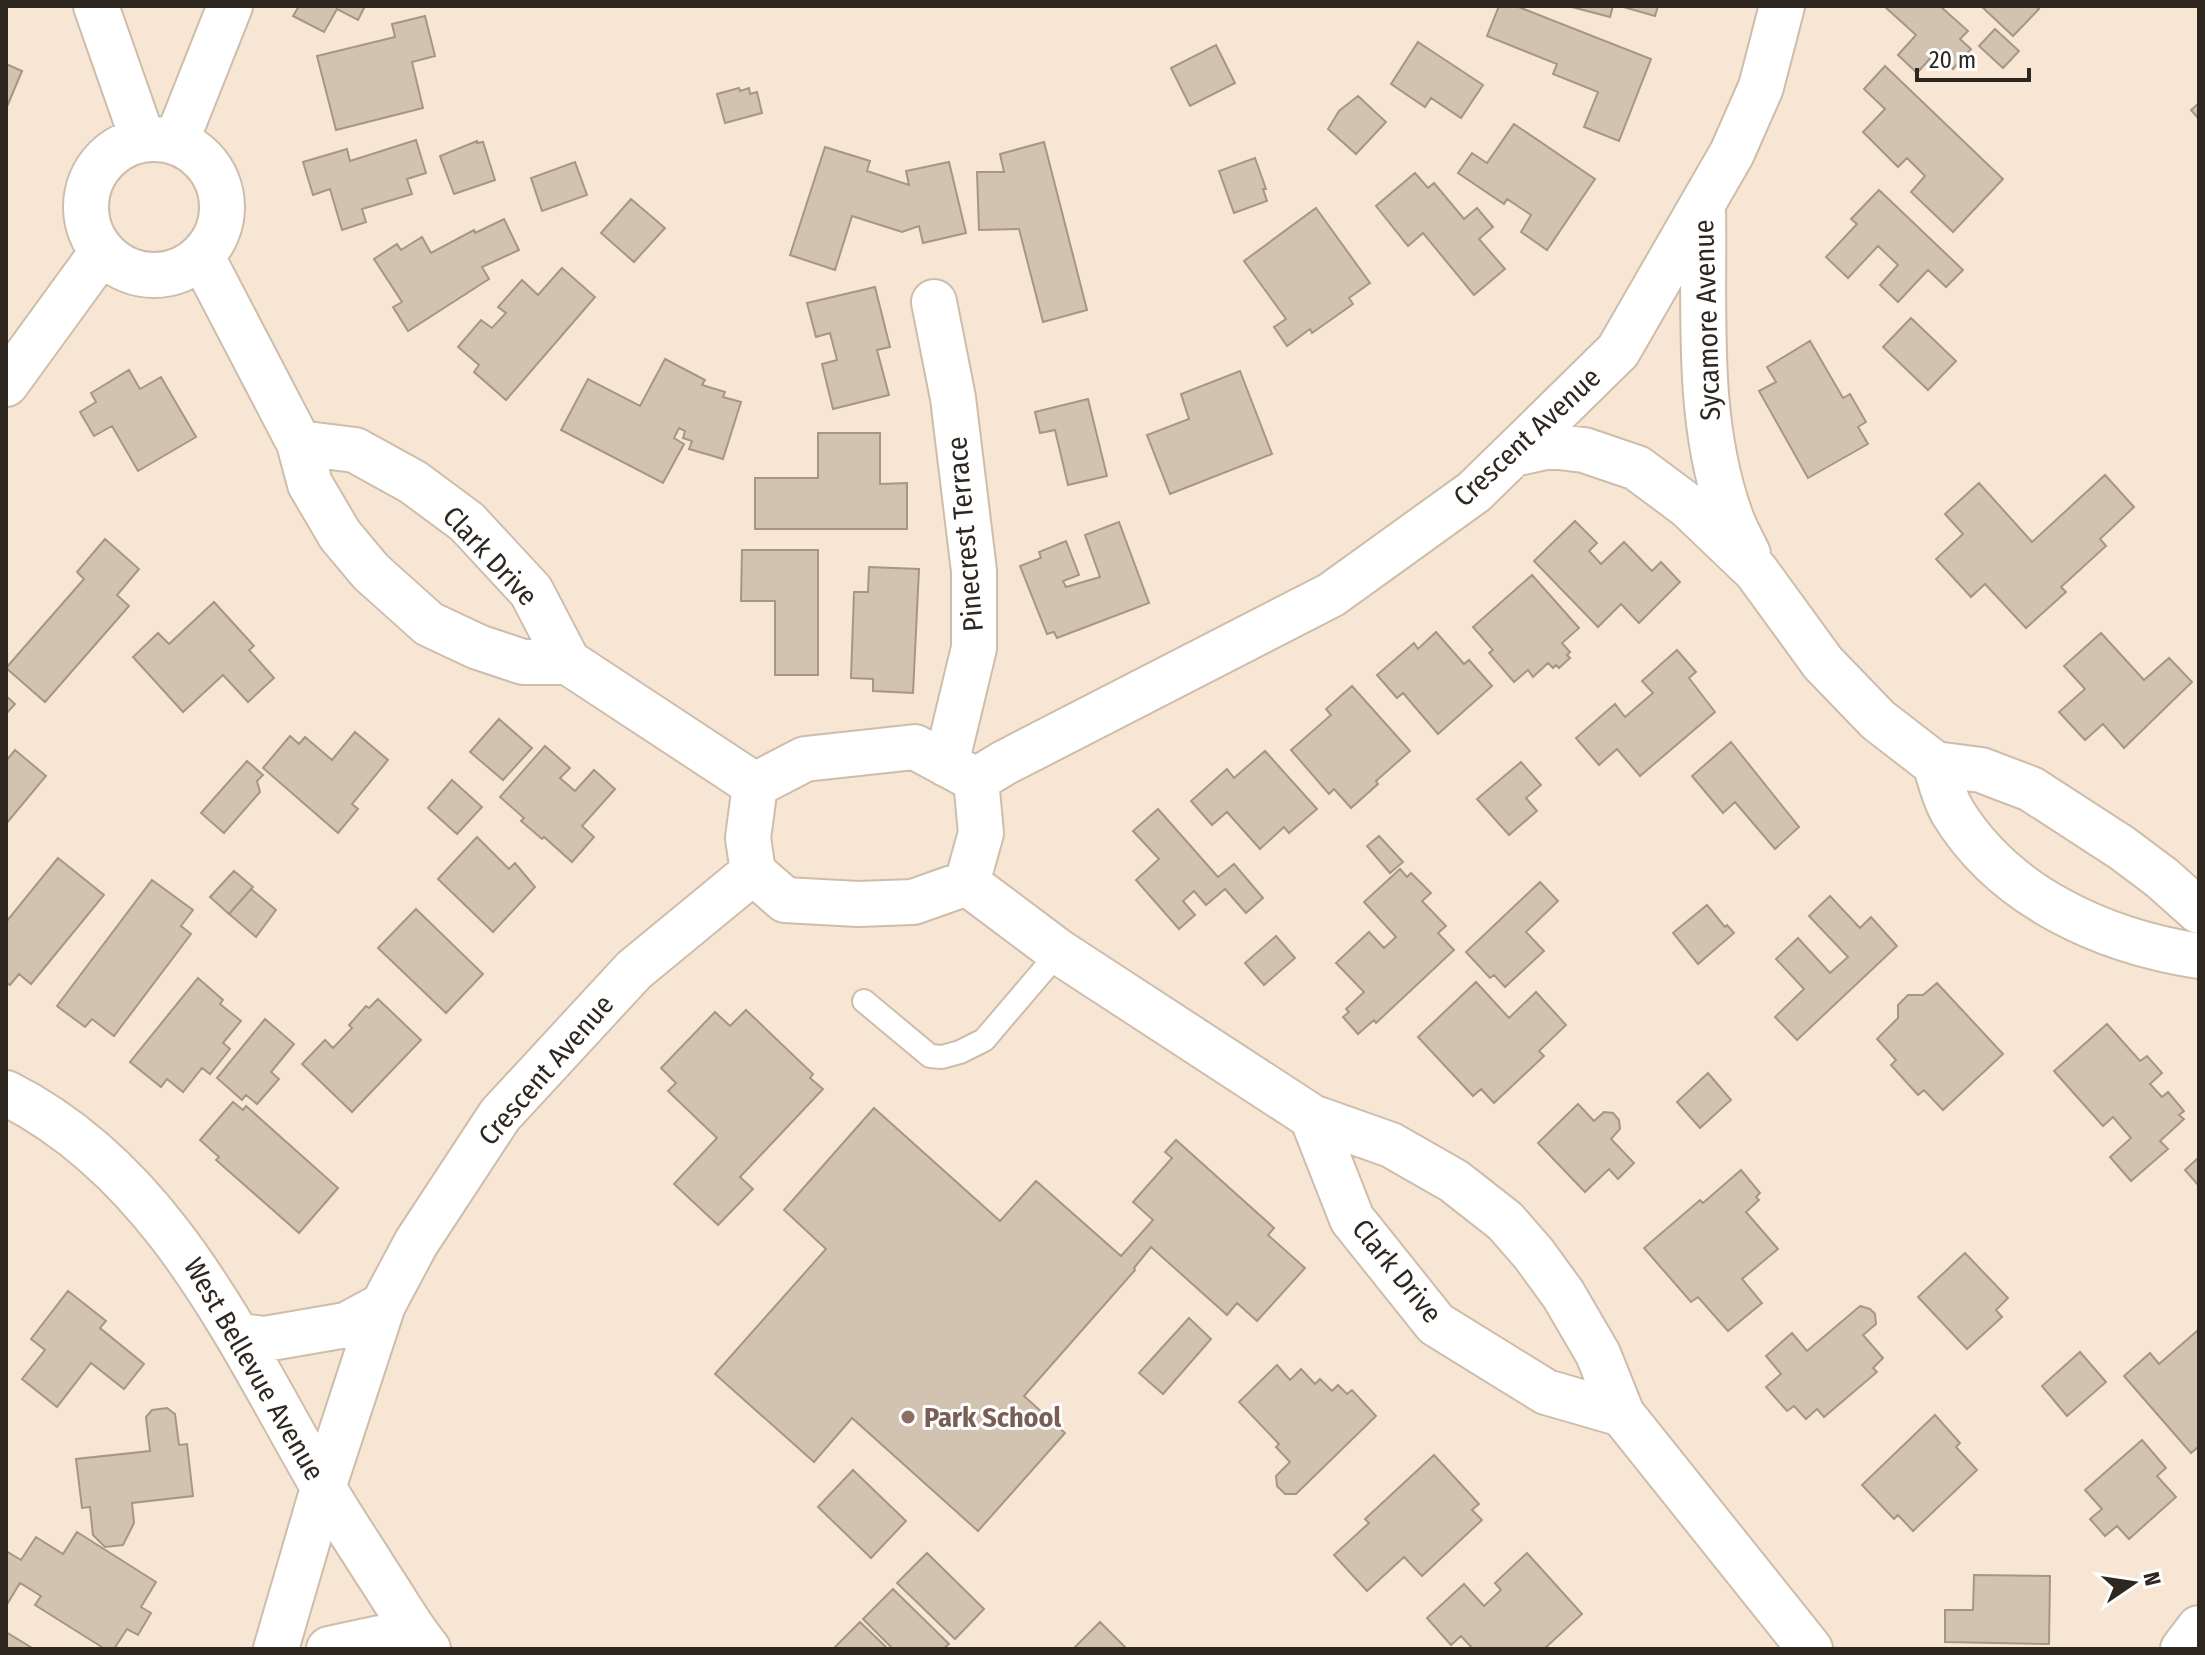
<svg xmlns="http://www.w3.org/2000/svg" width="2205" height="1655" viewBox="0 0 2205 1655" font-family="'Fira Sans Condensed',sans-serif">
<rect width="100%" height="100%" fill="#f8e6d4"/>
<path fill="#d2c2b0" stroke="#a69685" stroke-width="2" d="M299 6H365L358 20 337 9 324 32 293 16Z
M1499 6H1516L1651 59 1619 141 1584 127 1598 92 1553 74 1557 64 1487 36Z
M1568 6H1613L1610 17Z
M1620 6H1658L1655 16Z
M1884 6H1940L1968 31 1960 39 1971 49 1953 69 1935 53 1917 73 1898 55 1916 35Z
M1981 6H2036L2039 9 2013 36Z
M425 16 435 56 412 62 423 108 336 130 317 56 395 37 392 24Z
M1995 29 2019 51 2003 68 1979 46Z
M1418 42 1483 85 1461 118 1431 98 1425 107 1391 84Z
M1216 45 1235 83 1190 106 1171 68Z
M6 64 22 71 6 109Z
M1885 66 2003 179 1953 232 1911 192 1925 176 1907 158 1898 167 1863 132 1885 109 1864 89Z
M739 88 740 91 749 88 750 94 757 92 762 113 725 123 717 94Z
M1358 96 1386 122 1356 154 1328 129 1339 111Z
M2199 103V119L2191 110Z
M1514 124 1595 179 1547 250 1521 232 1531 215 1507 199 1504 204 1458 173 1472 153 1487 163Z
M416 140 426 173 407 179 412 194 362 209 366 222 342 230 330 189 313 195 303 162 347 149 350 161Z
M477 141V143L483 142 495 180 454 194 440 156Z
M1044 142 1087 310 1043 322 1019 229 979 230 977 172H1004L1000 154Z
M825 147 870 161 867 171 909 185 906 171 949 162 966 233 923 243 919 226 902 232 852 216 835 270 790 255Z
M1255 158 1266 189H1263L1267 201 1234 213 1219 171Z
M575 162 587 195 542 211 531 178Z
M1415 173 1428 188 1434 183 1464 219 1477 208 1493 227 1479 239 1505 269 1474 295 1423 233 1408 246 1376 206Z
M1879 190 1963 270 1946 287 1928 270 1898 302 1880 285 1898 265 1878 246 1848 278 1826 257 1857 224 1851 219Z
M631 199 665 228 634 262 601 233Z
M1316 208 1370 283 1349 298 1353 304 1312 333 1310 329 1287 346 1274 327 1286 319 1244 261Z
M504 219 519 250 482 267 489 279 408 331 393 307 402 302 374 259 397 244 401 250 422 237 431 253 474 230 475 233Z
M562 268 595 297 506 400 474 372 479 365 458 347 481 320 492 328 506 313 498 307 522 280 538 295Z
M875 287 890 347 877 350 889 395 833 409 822 364 837 360 830 333 816 337 807 303Z
M1911 318 1956 361 1928 390 1883 347Z
M1810 341 1843 398 1850 394 1866 422 1858 427 1868 444 1808 478 1759 391 1776 382 1767 367Z
M665 359 705 380 702 385 725 392 723 397 741 402 723 459 689 449 692 441 683 438 685 431 679 428 674 438 684 444 663 483 561 430 588 379 640 406Z
M129 370 140 389 161 377 196 437 138 471 112 426 94 436 80 412 96 402 91 393Z
M1240 371 1272 454 1170 494 1147 435 1189 419 1181 394Z
M1088 399 1107 476 1068 485 1055 430 1040 433 1035 412Z
M818 433H880V484L907 483V529H755V478H818Z
M2105 475 2134 507 2100 539 2106 546 2061 587 2066 592 2026 628 1985 584 1971 597 1936 559 1963 534 1945 514 1979 483 2032 542Z
M1575 521 1597 543 1589 551 1601 564 1624 542 1652 571 1661 562 1680 582 1639 623 1621 604 1598 627 1534 561Z
M1119 522 1149 603 1057 638 1054 632 1047 634 1020 566 1041 558 1039 552 1066 541 1079 575 1063 581 1066 587 1100 577 1085 535Z
M105 539 139 569 117 595 129 606 45 702 6 668 84 579 77 572Z
M742 550H818V675H775V601H741Z
M869 567 919 569 913 693 873 691V679L851 678 854 592H868Z
M1532 575 1579 628 1562 643 1570 652 1567 655 1570 658 1559 668 1556 665 1553 668 1548 663 1533 677 1528 670 1514 682 1489 653 1493 650 1473 627Z
M214 602 254 646 249 650 274 678 248 702 223 675 183 712 133 657 158 633 169 644Z
M1436 632 1464 664 1469 660 1492 686 1438 734 1403 693 1397 698 1377 675 1414 643 1418 649Z
M2101 633 2144 680 2169 658 2192 682 2124 748 2103 724 2085 740 2059 712 2085 689 2064 666Z
M1677 650 1696 672 1689 678 1715 712 1640 776 1617 749 1599 765 1576 738 1615 704 1625 717 1653 693 1642 681Z
M1352 686 1410 751 1376 781 1378 784 1351 808 1334 789 1329 794 1291 750 1331 715 1326 709Z
M6 696 15 704 6 714Z
M499 719 532 748 503 780 470 752Z
M355 732 388 760 352 804 358 809 338 833 263 768 290 736 299 744 305 737 332 760Z
M1731 742 1799 827 1775 849 1735 802 1723 813 1692 776Z
M545 746 570 768 560 778 575 791 594 770 615 789 582 826 594 837 572 862 544 837 542 839 521 821 524 818 500 797Z
M15 750 46 776 6 824V761Z
M1265 751 1317 809 1289 833 1284 827 1260 849 1227 812 1212 825 1191 801 1227 769 1234 778Z
M247 761 263 775 257 781 260 792 224 833 201 813Z
M1521 762 1541 785 1526 798 1537 811 1509 835 1477 799Z
M452 780 482 807 457 834 428 808Z
M1158 809 1218 877 1234 864 1263 898 1246 913 1225 889 1206 905 1194 891 1183 901 1195 915 1179 929 1136 880 1159 859 1133 831Z
M1379 836 1403 862 1390 873 1367 846Z
M477 837 509 869 515 863 535 887 493 932 438 879Z
M58 858 104 895 31 984 19 974 10 985 6 983V922Z
M1400 869 1407 877 1411 873 1431 893 1422 901 1446 926 1438 933 1454 950 1376 1023 1374 1020 1358 1034 1343 1017 1349 1012 1346 1009 1364 992 1336 963 1369 932 1384 948 1396 937 1364 902Z
M234 871 253 887 229 914 210 897Z
M152 880 193 910 181 926 191 934 114 1036 92 1019 85 1027 57 1006Z
M1540 882 1558 901 1526 932 1544 951 1505 987 1494 975 1490 978 1466 952Z
M251 889 276 910 256 937 229 914Z
M1830 896 1860 928 1871 917 1897 946 1797 1040 1775 1017 1804 989 1776 959 1798 938 1830 973 1848 957 1809 916Z
M1707 905 1725 927 1727 925 1734 933 1698 964 1673 933Z
M416 909 483 974 446 1013 378 948Z
M1276 936 1295 958 1264 985 1245 963Z
M198 978 223 1000 220 1004 241 1021 223 1043 230 1049 210 1074 202 1068 183 1092 167 1079 161 1087 130 1062Z
M1476 982 1509 1018 1536 992 1566 1025 1539 1051 1544 1056 1494 1103 1481 1089 1473 1096 1418 1037Z
M1937 983 2003 1054 1943 1110 1924 1090 1918 1095 1891 1065 1896 1060 1877 1039 1898 1018V1005L1908 995H1923Z
M378 999 421 1040 352 1112 302 1064 325 1040 333 1048 352 1028 349 1025 366 1006 369 1008Z
M746 1010 813 1074 810 1078 823 1089 740 1177 753 1189 718 1225 674 1184 717 1138 668 1091 676 1083 661 1068 715 1012 730 1026Z
M265 1019 294 1044 271 1072 279 1079 257 1104 246 1095 242 1100 217 1078Z
M2107 1024 2140 1061 2147 1056 2162 1073 2150 1084 2162 1097 2168 1092 2184 1111 2179 1115 2184 1119 2160 1141 2168 1149 2131 1181 2110 1157 2131 1138 2113 1117 2103 1126 2054 1071Z
M1708 1073 1731 1100 1700 1128 1677 1102Z
M233 1102 243 1110 246 1106 338 1188 299 1233 216 1160 219 1157 200 1140Z
M1578 1104 1594 1121 1604 1112 1613 1113 1619 1120 1620 1129 1611 1139 1634 1163 1618 1179 1609 1169 1585 1192 1538 1143Z
M874 1108 1000 1221 1036 1181 1121 1256 1153 1220 1133 1202 1172 1158 1165 1152 1176 1140 1274 1228 1268 1235 1305 1268 1257 1321 1237 1303 1227 1315 1151 1247 1134 1268 1135 1270 1024 1396 1065 1433 978 1531 852 1418 814 1462 715 1374 826 1249 784 1210Z
M2199 1157V1186L2185 1170Z
M1741 1170 1760 1193 1756 1197 1759 1200 1746 1212 1778 1249 1742 1279 1762 1303 1728 1331 1698 1297 1691 1302 1644 1248 1700 1200 1703 1203Z
M1965 1253 2008 1298 1996 1310 2002 1317 1967 1349 1918 1297Z
M68 1291 106 1321 100 1328 144 1364 124 1389 91 1363 57 1407 22 1379 45 1350 31 1339Z
M1860 1306 1870 1309 1875 1314 1876 1324 1863 1335 1883 1358 1873 1368 1877 1372 1824 1417 1817 1409 1806 1419 1794 1406 1787 1411 1766 1387 1781 1374 1766 1356 1792 1333 1807 1351Z
M1189 1318 1211 1339 1163 1394 1139 1373Z
M2197 1331 2199 1334V1446L2191 1453 2124 1376 2150 1353 2159 1364Z
M2080 1352 2106 1382 2067 1416 2042 1386Z
M1277 1365 1290 1380 1301 1369 1315 1384 1320 1379 1332 1391 1338 1385 1347 1394 1352 1390 1376 1416 1296 1494H1285L1277 1486 1276 1476 1290 1462 1276 1447 1279 1444 1239 1402Z
M167 1408 175 1414 179 1445 187 1444 193 1496 132 1503 134 1523 123 1545 105 1547 93 1535 90 1507 82 1508 76 1459 150 1451 146 1417 152 1410Z
M1935 1415 1960 1443 1956 1447 1977 1470 1913 1531 1898 1515 1894 1519 1862 1485Z
M2142 1440 2166 1468 2157 1476 2176 1497 2129 1539 2117 1526 2105 1536 2090 1519 2102 1509 2085 1490Z
M1434 1455 1479 1504 1472 1510 1482 1520 1422 1576 1404 1557 1367 1591 1334 1555 1369 1523 1365 1519Z
M853 1470 906 1521 871 1558 818 1507Z
M77 1532 156 1582 141 1607 151 1613 138 1635 127 1629 114 1649H105L35 1605 41 1596 20 1583 6 1606V1551L21 1560 36 1537 63 1554Z
M927 1553 984 1609 955 1639 897 1583Z
M1527 1553 1582 1614 1544 1649H1473L1461 1636 1451 1645 1427 1618 1464 1584 1484 1606 1501 1590 1495 1583Z
M1974 1575 2050 1576 2049 1644 1945 1642V1610H1973Z
M893 1589 949 1644 943 1649H893L863 1619Z
M860 1622 888 1649H833Z
M1100 1622 1127 1649H1073Z
M6 1632 32 1648 31 1649H6Z"/>
<g fill="none" stroke-linecap="round" stroke-linejoin="round">
<g stroke="#cebdab" stroke-width="26">
<path id="lane" d="M864 1001 930 1056 942 1057 960 1052 984 1040 1059 952"/>
</g>
<g stroke="#cebdab" stroke-width="48">
<path id="street" d="M96 6 143 140
M86 207a68 68 0 1 1 136 0a68 68 0 1 1-136 0Z
M176 142 230 6
M1703 206C1705 308 1695 417 1730 515 1734 528 1742 541 1748 554
M202 257 299 443 310 484 340 535 371 572 429 624 478 647 523 662H568
M934 302 953 398 974 571V648L946 764
M6 384 102 252
M299 443 355 450 413 482 467 522 531 591 568 662 755 785
M1513 454 1550 446 1584 450 1637 468 1688 506 1756 571 1823 663 1878 720 1935 764 1981 770 2031 789 2122 848 2162 878 2199 911
M915 747 976 780 981 833 967 883 913 902 858 904 785 900 753 872 748 838 755 785 805 759Z
M1935 764C1940 779 1944 797 1952 811 2004 897 2103 941 2199 956
M976 780 1004 763 1331 595 1474 492 1513 454 1618 351 1732 153 1761 87 1782 6
M967 883 1059 952 1312 1117 1391 1145 1454 1181 1505 1221 1533 1253 1563 1294 1598 1354 1622 1414 1810 1649
M6 1093C164 1172 238 1340 322 1485 339 1515 359 1544 377 1573 394 1598 409 1626 428 1649
M1312 1117 1352 1219 1436 1324 1546 1392 1622 1414
M239 1336 265 1339 346 1325 383 1305
M276 1649 323 1488 383 1305 416 1243 500 1115 634 970 753 872
M329 1649 380 1638 421 1641
M2183 1649 2199 1628"/>
</g>
<use href="#lane" stroke="#fff" stroke-width="22"/>
<use href="#street" stroke="#fff" stroke-width="44"/>
</g>
<circle fill="#8d6e63" stroke="#fff" stroke-width="3" cx="908" cy="1417" r="8"/>
<g text-anchor="middle" dominant-baseline="central" stroke-width="6" stroke-linejoin="round" paint-order="stroke">
<g font-size="28" fill="#2d2720" stroke="#fff">
<text transform="translate(1707 320) rotate(-92)">Sycamore Avenue</text>
<text transform="translate(1527 437) rotate(-43)">Crescent Avenue</text>
<text transform="translate(965 534) rotate(-95)">Pinecrest Terrace</text>
<text transform="translate(490 556) rotate(47)">Clark Drive</text>
<text transform="translate(546 1070) rotate(-49)">Crescent Avenue</text>
<text transform="translate(1397 1271) rotate(51)">Clark Drive</text>
<text transform="translate(254 1369) rotate(60)">West Bellevue Avenue</text>
</g>
<g font-size="28" font-weight="bold" fill="#785e54" stroke="#fff" text-anchor="start">
<text x="924" y="1417">Park School</text>
</g>
</g>
<rect width="2205" height="1655" fill="none" stroke="#2d2720" stroke-width="16"/>
<g transform="translate(2133 1583) rotate(77)" stroke="#ffffff" stroke-width="6" paint-order="stroke">
<path d="M0-6L14 30L0 20L-14 30Z" fill="#2d2720"/>
<text y="-12" font-size="22" font-weight="bold" text-anchor="middle" fill="#2d2720">N</text>
</g>
<path d="M1917 68v12h112v-12" fill="none" stroke="#2d2720" stroke-width="4"/>
<text x="1929" y="68" font-size="24" fill="#2d2720" stroke="#ffffff" stroke-width="6" paint-order="stroke">20 m</text>
</svg>
